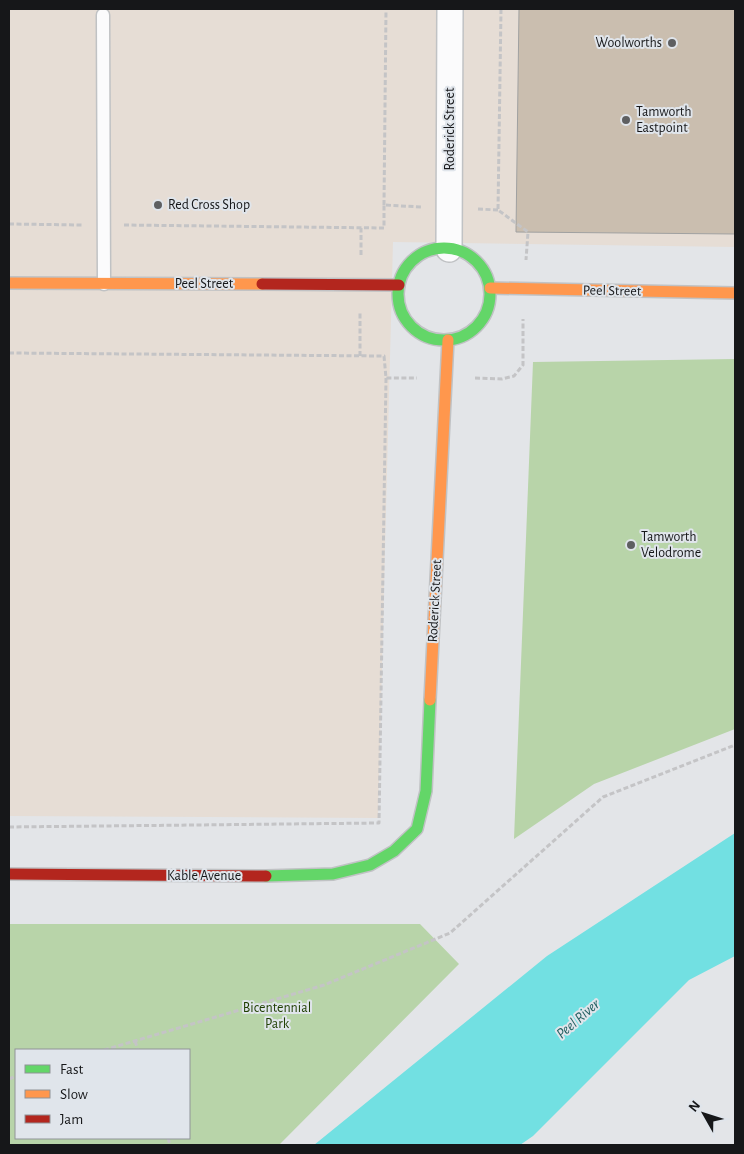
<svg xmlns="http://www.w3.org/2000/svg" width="744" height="1154" viewBox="0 0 744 1154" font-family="'Alegreya Sans',sans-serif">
<rect width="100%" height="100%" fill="#e3e5e8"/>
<path fill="#e6ddd5" d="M9 9H735V247L393 242 378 818 9 816Z"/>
<path fill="#b8d4a9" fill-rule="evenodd" d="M735 359V729L594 784 514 839 533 362Z
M9 924H420L459 964 279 1145H9ZM16 1050H189V1138H16Z"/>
<path fill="#72e0e2" d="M735 833V956L689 980 533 1136 520 1145H314L547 956Z"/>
<path fill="#cabeaf" stroke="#a0a1a1" d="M519 9H735V234L516 232Z"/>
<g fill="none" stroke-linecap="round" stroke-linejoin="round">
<g stroke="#c0c2c4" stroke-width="15">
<path id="lane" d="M103 15 104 284"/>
</g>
<g stroke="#c0c2c4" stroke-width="28">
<path id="street" d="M449 249 450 9"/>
</g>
<g stroke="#c0c2c4" stroke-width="14">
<path id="fast" d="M398 294a46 46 0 1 1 92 0a46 46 0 1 1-92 0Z
M266 876 333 874 370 865 394 851 417 829 426 791 430 700"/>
</g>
<g stroke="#c0c2c4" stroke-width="14">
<path id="slow" d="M9 283 262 284
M490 288 735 293
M430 700 448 340"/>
</g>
<g stroke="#c0c2c4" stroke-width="14">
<path id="jam" d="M262 284 399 285
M9 874 266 876"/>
</g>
<path stroke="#c4c4c6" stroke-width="3" stroke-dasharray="5 2.5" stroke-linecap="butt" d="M501 9 498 210 528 232 526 260
M384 205 386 9
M478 209 498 210
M9 224 83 225
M124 225 384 228V205L421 207
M361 255V228
M9 353 384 356 386 378H417
M360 356V313
M475 378 502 379 514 376 523 365V319
M9 827 379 823 386 378
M135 1041 138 1050
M104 1050 324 985 450 933 603 797 735 745
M9 1079 16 1076
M168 1138 170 1145"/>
<use href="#lane" stroke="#fbfbfc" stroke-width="12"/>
<use href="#street" stroke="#fbfbfc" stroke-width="25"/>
<use href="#fast" stroke="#63d668" stroke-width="11"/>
<use href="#slow" stroke="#ff974d" stroke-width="11"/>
<use href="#jam" stroke="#b3261e" stroke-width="11"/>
</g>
<g fill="#5e5f61" stroke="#e0e5eb" stroke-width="2">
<circle cx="672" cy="43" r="5"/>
<circle cx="626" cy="120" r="5"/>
<circle cx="158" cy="205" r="5"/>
<circle cx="631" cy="545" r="5"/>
</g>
<g text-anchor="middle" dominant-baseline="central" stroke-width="4" stroke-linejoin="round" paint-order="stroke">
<g font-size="14" fill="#161719" stroke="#e0e5eb" text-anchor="start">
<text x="662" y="43" text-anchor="end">Woolworths</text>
<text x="636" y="112">Tamworth<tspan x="636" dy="16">Eastpoint</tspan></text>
<text x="168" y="205">Red Cross Shop</text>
<text x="641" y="537">Tamworth<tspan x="641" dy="16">Velodrome</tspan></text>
</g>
<g font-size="14" fill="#161719" stroke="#e0e5eb">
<text transform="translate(450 129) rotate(-90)">Roderick Street</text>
<text x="204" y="284">Peel Street</text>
<text transform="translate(612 291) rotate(1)">Peel Street</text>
<text transform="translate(435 601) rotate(-87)">Roderick Street</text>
<text x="204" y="876">Kable Avenue</text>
</g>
<g font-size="14" fill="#1e3e00" stroke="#e0e5eb">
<text x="277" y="1008">Bicentennial<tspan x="277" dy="16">Park</tspan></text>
</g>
<g font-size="15" font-style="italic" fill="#215f60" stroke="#e0e5eb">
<text transform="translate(578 1019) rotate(-41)">Peel River</text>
</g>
</g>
<rect width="744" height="1154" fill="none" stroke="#161719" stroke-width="20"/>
<rect x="15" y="1049" width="175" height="90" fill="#e0e5eb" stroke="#8f9397"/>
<rect x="25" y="1065" width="25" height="8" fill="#63d668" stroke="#8f9397"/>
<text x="60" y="1074" font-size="15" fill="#161719">Fast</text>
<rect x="25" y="1090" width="25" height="8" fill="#ff974d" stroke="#8f9397"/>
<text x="60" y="1099" font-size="15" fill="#161719">Slow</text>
<rect x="25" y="1115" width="25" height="8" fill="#b3261e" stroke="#8f9397"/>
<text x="60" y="1124" font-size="15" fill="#161719">Jam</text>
<g transform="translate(704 1114) rotate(309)" stroke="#e0e5eb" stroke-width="4" paint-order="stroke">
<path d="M0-4L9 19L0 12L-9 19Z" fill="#161719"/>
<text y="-8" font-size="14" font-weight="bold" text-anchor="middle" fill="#161719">N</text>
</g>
</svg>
